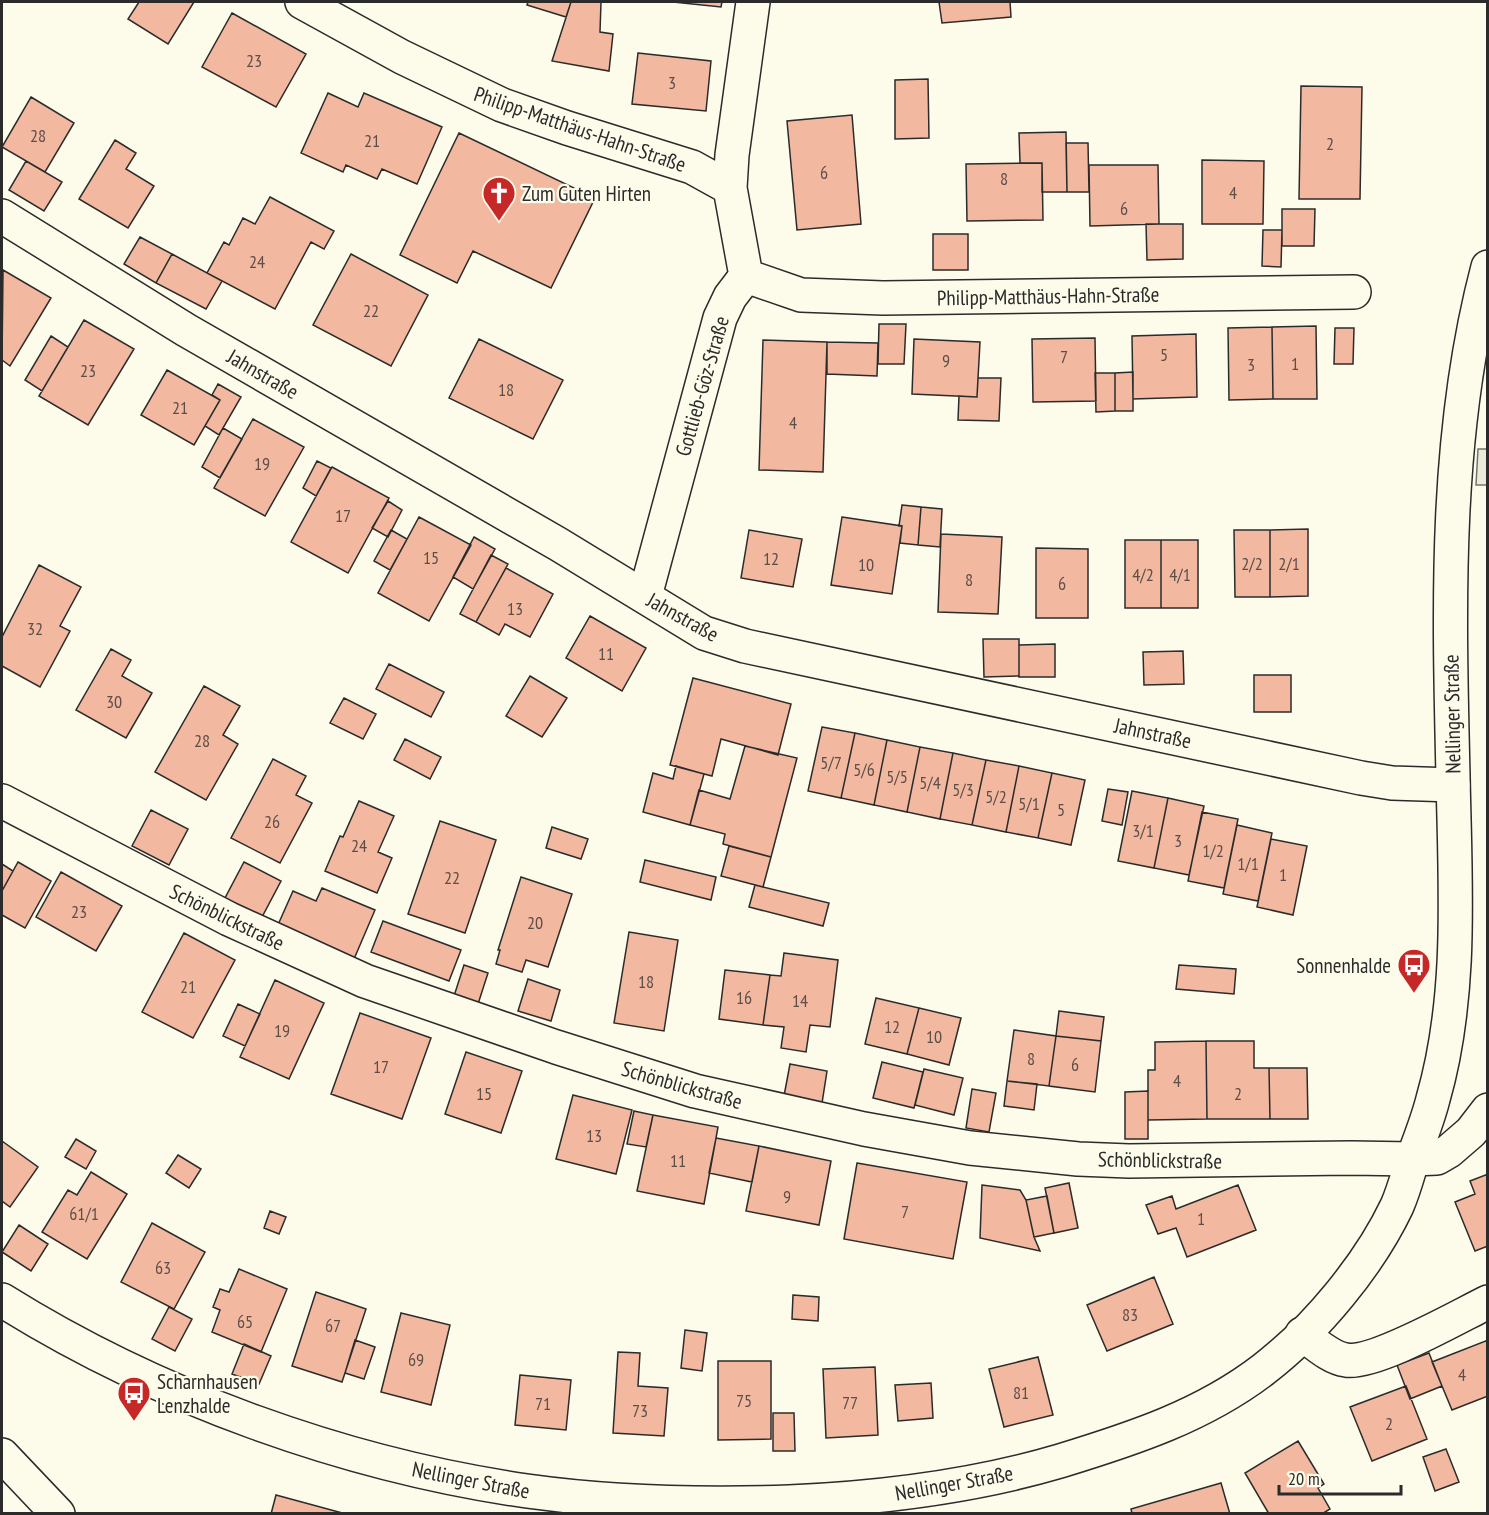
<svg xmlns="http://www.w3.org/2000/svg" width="1489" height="1515" viewBox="0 0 1489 1515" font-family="'PT Sans Narrow',sans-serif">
<rect width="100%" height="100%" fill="#fdfbea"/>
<path fill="#ecebdb" stroke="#74746e" stroke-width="1.5" d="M1478 449H1487V485H1476Z"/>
<path fill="#f2b8a0" stroke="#2b2b2b" stroke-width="1.5" d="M139 2H194L168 44 128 19Z
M528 2H571L566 17 527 5Z
M571 2H601L600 32 613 34 609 71 552 61Z
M673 2H722L721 7Z
M939 2H1010L1011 17 942 23Z
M232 13 306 54 276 107 202 67Z
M638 53 711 61 706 111 632 104Z
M928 79 929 138 895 139V80Z
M1301 86 1362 87 1360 199H1299Z
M328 93 358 107 364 93 442 127 417 184 382 169 377 179 346 165 343 172 301 153Z
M31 97 74 123 45 172 2 147Z
M852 115 861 224 797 230 787 121Z
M1066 132 1067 192H1042V163H1020L1019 133Z
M459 133 595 198 551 288 473 251 457 283 400 255Z
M115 140 136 153 126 169 154 186 128 228 79 199Z
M1066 143H1088L1089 192H1067Z
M1202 160 1264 161 1263 224H1202Z
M26 161 62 182 44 211 9 190Z
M1042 163 1043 220 967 221 966 164Z
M1089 165H1158L1159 224 1090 226Z
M270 197 334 231 324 249 311 242 275 309 207 273 224 242 229 245 243 218 255 224Z
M1282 209H1315L1314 246H1282Z
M1146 224H1183V259L1147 260Z
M1263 230H1282L1281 267 1262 266Z
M933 234H968V270H933Z
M140 237 172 254 156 283 124 264Z
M172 254 222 281 206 309 156 283Z
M351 254 428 295 391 366 313 325Z
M3 270 51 298 10 366 2 360Z
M84 320 134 349 88 425 39 396Z
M879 324H906L904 364H878Z
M1316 326 1317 399H1273L1272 327Z
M1272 327 1273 399 1229 400 1228 328Z
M1335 328H1354L1353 364H1334Z
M1196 334 1197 397 1133 399 1132 336Z
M51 336 68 347 42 391 25 380Z
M1095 338 1096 401 1033 402 1032 339Z
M479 339 563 380 533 439 449 398Z
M914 339 980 342 977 397 912 394Z
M763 340 827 342 823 472 759 470Z
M827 342 878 343 877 376 827 374Z
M167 370 220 400 194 445 141 415Z
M1133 372V411H1115V373Z
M1095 373H1115V411L1096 412Z
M978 378H1001L999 421 958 420 959 396 977 397Z
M218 384 241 397 219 435 205 426 220 400 212 395Z
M253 419 304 447 265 516 214 488Z
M223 428 242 439 220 478 202 467Z
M317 461 331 468 316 496 303 488Z
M332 467 389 498 348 573 291 542Z
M388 501 402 510 388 537 372 528Z
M902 505 921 507 918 545 900 543 902 526H899Z
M921 507 942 509 940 547 918 545Z
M419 517 471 545 429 621 378 593Z
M842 517 902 526 892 594 831 585Z
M1308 529V596L1270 597V530Z
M391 530 407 539 390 570 374 561Z
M749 530 802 539 793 587 741 578Z
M1234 530H1270V597H1235Z
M941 534 1002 537 998 614 938 612Z
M474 537 495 549 473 589 453 577Z
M1125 540H1161V608H1125Z
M1161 540H1198V608H1161Z
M1036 548 1088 549V618H1036Z
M491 555 508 564 476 622 460 614Z
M39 565 81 587 60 626 70 631 40 687 2 666V637Z
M506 568 553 594 530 637 505 624 499 635 476 622Z
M590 616 646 648 622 691 566 658Z
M983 639H1019V676L984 677Z
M1055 644V677H1019V645Z
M111 649 131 660 122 676 152 693 126 738 76 710Z
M1183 651 1184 684 1144 685 1143 652Z
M389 664 444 692 431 717 376 689Z
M1254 675H1291V712H1254Z
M530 676 567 698 542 737 506 716Z
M693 678 791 704 778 755 721 739 712 776 670 765Z
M204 686 240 706 223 735 238 744 206 800 155 772Z
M344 698 376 714 363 739 330 723Z
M822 727 855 733 841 798 808 791Z
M855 733 887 740 874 805 841 798Z
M405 739 441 757 430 779 394 760Z
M887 740 920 747 907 812 874 805Z
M745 746 797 758 771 857 723 844 725 834 690 825 699 790 730 799Z
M920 747 953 753 940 819 907 812Z
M953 753 986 760 972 825 940 819Z
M273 759 306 776 296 795 312 803 280 863 231 838Z
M986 760 1019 766 1006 832 972 825Z
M676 766 704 774 690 825 643 812 653 773 673 779Z
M1019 766 1052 773 1038 838 1006 832Z
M1052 773 1085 780 1071 845 1038 838Z
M1108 789 1128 792 1122 825 1102 821Z
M1132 791 1168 798 1154 868 1118 861Z
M1168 798 1204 806 1189 875 1154 868Z
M359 801 394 816 378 852 392 858 377 893 325 871 340 836 343 837Z
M151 810 188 829 169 865 132 846Z
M1202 812 1238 819 1224 888 1188 881Z
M440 821 496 840 465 933 408 914Z
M1237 825 1272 833 1258 901 1223 894Z
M552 827 588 839 581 859 546 848Z
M1271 839 1307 846 1293 915 1257 907Z
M729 846 771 857 763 887 721 876Z
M645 860 716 877 711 900 640 882Z
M18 862 51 881 25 928 2 915V891Z
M244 862 281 881 262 917 225 898Z
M2 864 13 871 2 891Z
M61 872 122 906 96 951 36 917Z
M521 877 572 894 548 967 526 960 522 972 496 964 500 950H498Z
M755 885 829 903 823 926 749 907Z
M322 888 375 910 354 959 277 927 293 891 316 901Z
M383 921 461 950 449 981 371 952Z
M629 932 678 940 664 1031 614 1023Z
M184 933 235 960 193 1038 142 1012Z
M784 953 838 960 830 1027 810 1025 806 1052 781 1048 784 1027 763 1025 770 975 781 976Z
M464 965 488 973 478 1004 454 996Z
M1179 965 1236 969 1234 994 1176 989Z
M725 970 770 975 763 1025 719 1019Z
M528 979 560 990 551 1021 518 1011Z
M275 980 324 1003 289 1079 240 1057Z
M876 998 919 1008 907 1054 865 1044Z
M238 1004 260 1014 245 1046 223 1036Z
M919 1008 961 1018 949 1065 907 1054Z
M1059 1011 1104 1017 1101 1041 1056 1036Z
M360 1013 431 1038 402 1119 331 1094Z
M1014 1030 1056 1036 1049 1086 1007 1081Z
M1056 1036 1101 1041 1095 1092 1049 1086Z
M1206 1041H1254V1068H1269L1270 1119H1207Z
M1206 1041 1207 1119 1148 1120V1070H1155V1042Z
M466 1052 522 1071 501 1133 445 1114Z
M882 1062 923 1072 914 1108 873 1098Z
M790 1064 827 1071 822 1103 784 1096Z
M1269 1068H1307L1308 1119H1270Z
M924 1069 963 1078 954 1115 915 1105Z
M1007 1081 1037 1084 1034 1110 1004 1106Z
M972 1089 996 1093 989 1132 966 1128Z
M1148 1091V1139H1125V1092Z
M573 1095 632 1110 616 1174 556 1159Z
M634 1111 653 1115 646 1147 627 1144Z
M653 1115 718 1127 704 1204 637 1191Z
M716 1138 759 1146 752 1182 709 1173Z
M76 1139 96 1151 86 1169 65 1157Z
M2 1141 38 1167 10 1207 2 1201Z
M759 1146 831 1161 819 1225 746 1211Z
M178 1155 201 1169 189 1188 166 1173Z
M857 1163 967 1182 953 1259 844 1239Z
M91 1172 127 1194 87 1259 42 1232 68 1190 77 1195Z
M1488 1174V1246L1475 1251 1455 1202 1475 1194 1470 1181Z
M1069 1183 1078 1228 1054 1233 1045 1188Z
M982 1185 1020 1190 1026 1200 1034 1237 1040 1251 980 1238Z
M1238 1185 1256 1230 1187 1257 1176 1228 1158 1234 1146 1205 1172 1196 1176 1209Z
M1047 1196 1054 1233 1034 1237 1026 1200Z
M270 1211 286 1217 279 1234 264 1228Z
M152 1223 205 1252 174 1309 121 1282Z
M19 1225 48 1244 31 1271 2 1252Z
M239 1269 287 1289 261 1352 212 1332 220 1310 213 1307 220 1289 229 1292Z
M1154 1277 1173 1324 1107 1351 1087 1305Z
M316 1292 366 1309 342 1382 292 1366Z
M793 1295 819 1297 818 1321 792 1319Z
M169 1307 192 1319 175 1351 152 1339Z
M401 1313 450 1325 431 1405 381 1392Z
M685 1330 707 1333 702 1371 681 1368Z
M355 1340 375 1347 364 1379 345 1373Z
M1488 1340V1396L1452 1410 1432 1362Z
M244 1344 271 1356 259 1384 232 1374Z
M618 1352 640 1353 638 1386 668 1388 664 1436 613 1433Z
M1429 1353 1442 1386 1410 1399 1397 1365Z
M1038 1357 1053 1415 1004 1427 989 1369Z
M718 1361H771V1439L718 1440Z
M875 1367 878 1435 826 1438 823 1369Z
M520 1375 571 1380 566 1430 515 1425Z
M931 1383 933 1418 898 1421 895 1385Z
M1406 1386 1427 1439 1372 1461 1350 1407Z
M773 1413H794L795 1451H773Z
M1298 1441 1324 1484 1318 1488 1330 1509 1322 1514H1269L1245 1473Z
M1446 1449 1459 1482 1435 1491 1423 1457Z
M1221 1483 1230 1514H1132L1131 1509Z
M276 1495 346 1514H271Z"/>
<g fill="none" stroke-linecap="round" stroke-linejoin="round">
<g stroke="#2b2b2b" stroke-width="36">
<path id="minor" d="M302 2 402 57 502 105 567 128 692 167 730 188
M2 216 186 330 558 544 704 633 745 646 1361 778 1392 783 1453 785
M746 276 801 295 883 298 1354 292
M645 596 720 318 730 297 746 276 730 188 732 155 753 2
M2 801 229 919 365 981 556 1047 695 1091 864 1129 970 1148 1078 1159 1129 1161 1351 1158 1413 1159 1437 1158 1449 1151 1471 1132 1488 1110
M1302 1334C1315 1343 1330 1358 1346 1360 1374 1365 1459 1316 1488 1302
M2 1455 58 1514"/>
</g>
<g stroke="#2b2b2b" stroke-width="36">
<path id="major" d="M2 1300C157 1397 346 1465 527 1491 613 1503 701 1505 789 1502 880 1498 972 1487 1060 1461 1132 1439 1203 1416 1264 1369 1316 1329 1369 1265 1397 1206 1404 1190 1408 1174 1413 1158 1420 1139 1428 1119 1433 1099 1463 995 1455 883 1453 776 1449 605 1444 434 1488 267"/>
</g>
<use href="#minor" stroke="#fdfbea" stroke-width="33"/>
<use href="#major" stroke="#fdfbea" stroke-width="33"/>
</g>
<defs>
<g id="church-pin" transform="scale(1.725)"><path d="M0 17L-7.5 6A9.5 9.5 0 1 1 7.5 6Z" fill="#c62828" stroke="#fdfbea"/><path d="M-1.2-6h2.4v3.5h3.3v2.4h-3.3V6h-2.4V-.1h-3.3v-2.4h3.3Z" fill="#fff"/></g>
<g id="bus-pin" transform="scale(1.725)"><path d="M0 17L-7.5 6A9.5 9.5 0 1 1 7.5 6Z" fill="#c62828" stroke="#fdfbea"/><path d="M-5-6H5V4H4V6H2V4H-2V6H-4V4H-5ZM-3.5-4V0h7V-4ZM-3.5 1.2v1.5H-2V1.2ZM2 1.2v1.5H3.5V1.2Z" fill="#fff"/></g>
</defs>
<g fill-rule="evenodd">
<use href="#church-pin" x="499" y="193"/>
<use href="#bus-pin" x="1414" y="965"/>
<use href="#bus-pin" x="134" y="1393"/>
</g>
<g text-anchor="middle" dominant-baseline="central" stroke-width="4.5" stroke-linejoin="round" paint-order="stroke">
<g font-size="18" fill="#5d4e48">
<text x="254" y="60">23</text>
<text x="672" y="82">3</text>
<text x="38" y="135">28</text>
<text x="372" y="140">21</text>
<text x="1330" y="143">2</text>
<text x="824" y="172">6</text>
<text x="1004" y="178">8</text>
<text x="1233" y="192">4</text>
<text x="1124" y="208">6</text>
<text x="257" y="261">24</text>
<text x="371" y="310">22</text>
<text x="1164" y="354">5</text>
<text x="1064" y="356">7</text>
<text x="946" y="360">9</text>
<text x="1295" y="363">1</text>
<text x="1251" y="364">3</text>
<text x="88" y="370">23</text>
<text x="506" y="389">18</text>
<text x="180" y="407">21</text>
<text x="793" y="422">4</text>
<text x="262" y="463">19</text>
<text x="343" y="515">17</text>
<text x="431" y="557">15</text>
<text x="771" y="558">12</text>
<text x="1252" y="563">2/2</text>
<text x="1289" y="563">2/1</text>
<text x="866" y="564">10</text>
<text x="1143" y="574">4/2</text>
<text x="1180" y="574">4/1</text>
<text x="969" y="579">8</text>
<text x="1062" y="583">6</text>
<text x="515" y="608">13</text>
<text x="35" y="628">32</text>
<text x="606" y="653">11</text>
<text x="114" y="701">30</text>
<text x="202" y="740">28</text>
<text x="831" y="762">5/7</text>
<text x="864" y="769">5/6</text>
<text x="897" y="776">5/5</text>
<text x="930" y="782">5/4</text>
<text x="963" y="789">5/3</text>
<text x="996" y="796">5/2</text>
<text x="1029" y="803">5/1</text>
<text x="1061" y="809">5</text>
<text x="272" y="821">26</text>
<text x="1143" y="830">3/1</text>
<text x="1178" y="840">3</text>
<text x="359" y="845">24</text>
<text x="1213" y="850">1/2</text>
<text x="1248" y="863">1/1</text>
<text x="1283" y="874">1</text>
<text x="452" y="877">22</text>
<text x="79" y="911">23</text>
<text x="535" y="922">20</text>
<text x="646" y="981">18</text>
<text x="188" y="986">21</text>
<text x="744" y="997">16</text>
<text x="800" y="1000">14</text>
<text x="892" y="1026">12</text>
<text x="282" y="1030">19</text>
<text x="934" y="1036">10</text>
<text x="1031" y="1058">8</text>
<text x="1075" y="1064">6</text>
<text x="381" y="1066">17</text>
<text x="1177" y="1080">4</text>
<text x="484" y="1093">15</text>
<text x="1238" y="1093">2</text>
<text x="594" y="1135">13</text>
<text x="678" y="1160">11</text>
<text x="787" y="1196">9</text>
<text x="905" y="1211">7</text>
<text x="84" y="1213">61/1</text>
<text x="1201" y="1218">1</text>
<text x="163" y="1267">63</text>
<text x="1130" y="1314">83</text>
<text x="245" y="1321">65</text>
<text x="333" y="1325">67</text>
<text x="416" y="1359">69</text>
<text x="1462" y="1374">4</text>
<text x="1021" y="1392">81</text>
<text x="744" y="1400">75</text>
<text x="850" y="1402">77</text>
<text x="543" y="1403">71</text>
<text x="640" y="1410">73</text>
<text x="1389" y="1423">2</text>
</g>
<g font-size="21" fill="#2b2b2b" stroke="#fdfbea">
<text transform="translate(580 129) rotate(19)">Philipp-Matthäus-Hahn-Straße</text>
<text transform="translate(1048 296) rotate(-1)">Philipp-Matthäus-Hahn-Straße</text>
<text transform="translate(263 374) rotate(30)">Jahnstraße</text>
<text transform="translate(702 386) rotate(-74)">Gottlieb-Göz-Straße</text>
<text transform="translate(683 617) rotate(29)">Jahnstraße</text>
<text transform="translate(1452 714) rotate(-91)">Nellinger Straße</text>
<text transform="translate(1153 733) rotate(12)">Jahnstraße</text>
<text transform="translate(227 917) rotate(26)">Schönblickstraße</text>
<text transform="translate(682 1085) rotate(16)">Schönblickstraße</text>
<text transform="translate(1160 1160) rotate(1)">Schönblickstraße</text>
<text transform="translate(471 1480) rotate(11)">Nellinger Straße</text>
<text transform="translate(954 1483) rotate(-10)">Nellinger Straße</text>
</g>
<g font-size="21" fill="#2b2b2b" stroke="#fdfbea" text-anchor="start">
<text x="522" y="193">Zum Guten Hirten</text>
<text x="1391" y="965" text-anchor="end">Sonnenhalde</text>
<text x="157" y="1381">Scharnhausen<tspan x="157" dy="24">Lenzhalde</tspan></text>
</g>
</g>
<rect width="1489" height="1515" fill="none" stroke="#2b2b2b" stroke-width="6"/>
<path d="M1279 1485v9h122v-9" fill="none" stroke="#2b2b2b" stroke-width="3"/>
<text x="1288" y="1485" font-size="18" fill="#2b2b2b" stroke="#fdfbea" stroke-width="4.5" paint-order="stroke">20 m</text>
</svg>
